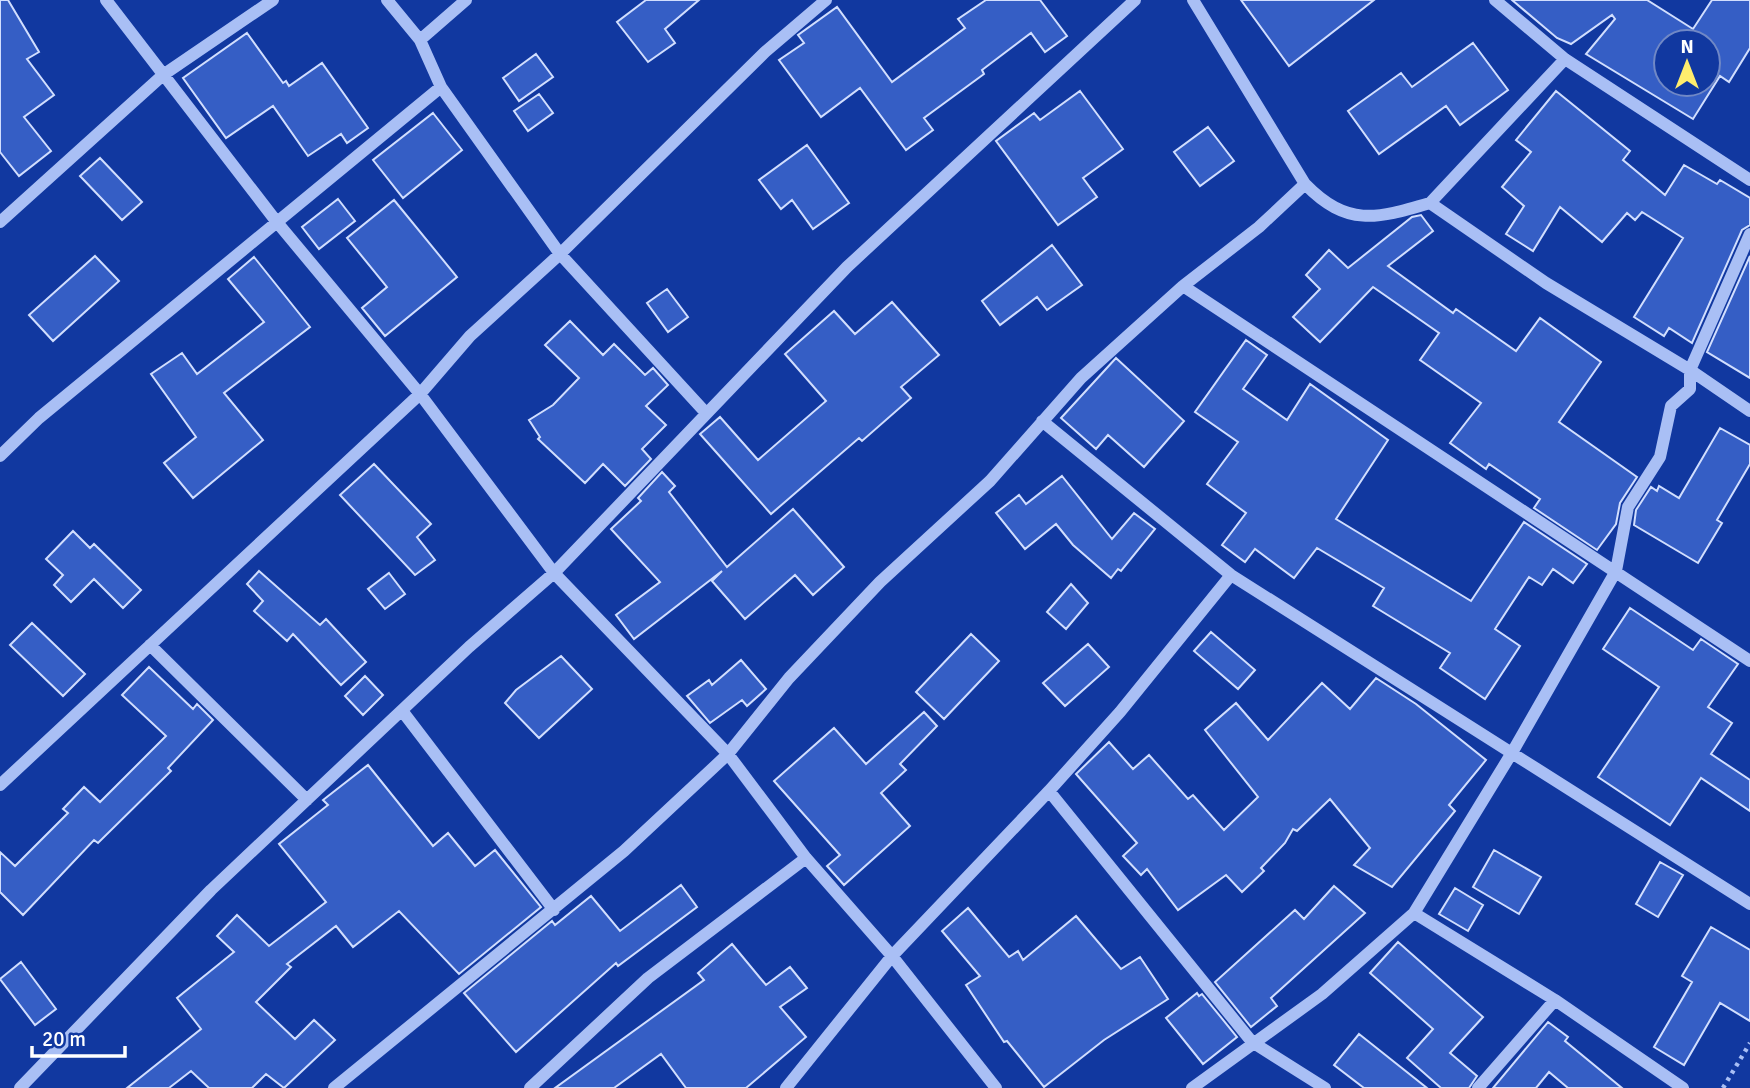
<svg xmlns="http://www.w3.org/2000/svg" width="1750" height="1088" viewBox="0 0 1750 1088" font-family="Signika,sans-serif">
<rect width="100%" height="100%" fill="#1138a0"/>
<path fill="#355ec5" stroke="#d1defe" stroke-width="2" fill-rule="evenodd" d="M0 0H8L39 52 27 59 54 95 24 117 51 151 19 176 0 152Z
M646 0H699L665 29 675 43 648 62 617 22Z
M986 0H1040L1067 36 1045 52 1031 33 982 70 984 74 924 118 933 130 906 150 860 88 821 117 779 60 804 43 798 35 837 7 892 82 965 28 958 19Z
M1241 0H1374L1289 66Z
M1512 0H1647L1693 29 1712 0H1750V48L1729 82 1720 76 1693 119 1586 54 1615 19 1612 15 1571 44 1557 38ZM1666 42H1708V84H1666Z
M247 33 283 83 286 81 289 86 322 63 368 128 347 143 341 134 308 156 273 106 226 138 183 78Z
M1473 43 1508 90 1460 125 1446 106 1379 154 1348 111 1401 73 1412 87Z
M536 54 553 77 519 101 503 78Z
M1080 91 1123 149 1083 178 1097 197 1058 225 996 141 1034 113 1040 120Z
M1556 91 1630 151 1623 160 1665 195 1684 165 1717 184 1720 180 1750 198V225L1742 230 1692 343 1669 328 1664 336 1634 317 1683 238 1642 212 1635 220 1627 213 1602 242 1560 207 1533 251 1506 234 1524 206 1502 187 1531 152 1516 140Z
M539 94 553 113 528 131 514 111Z
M433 113 462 150 403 198 373 160Z
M1208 127 1234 161 1200 186 1174 152Z
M807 145 849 203 813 229 792 200 781 209 759 180Z
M100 158 142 202 122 220 80 176Z
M338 199 355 221 319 249 302 227Z
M394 200 457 277 385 336 362 308 387 287 347 238Z
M1421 215 1433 231 1388 266 1453 313 1456 309 1516 351 1540 318 1601 362 1559 422 1637 477 1620 503 1616 524 1597 550 1534 508 1540 499 1489 464 1486 469 1450 443 1481 403 1420 360 1439 333 1373 287 1320 342 1293 317 1320 289 1306 275 1329 250 1348 268 1412 217Z
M1052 245 1082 285 1047 310 1037 297 1000 325 982 301Z
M95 256 119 281 53 341 29 315Z
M1750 256V378L1707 352Z
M254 257 310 327 224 393 263 440 193 498 164 463 196 437 151 374 182 353 197 374 264 322 228 279Z
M667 289 688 317 668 332 647 303Z
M892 302 939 355 901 387 911 398 862 441 859 438 771 514 700 434 720 417 758 460 826 401 785 354 834 311 855 334Z
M570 321 603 355 614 344 645 375 653 368 668 385 646 406 666 425 642 449 651 459 625 486 603 464 585 483 538 439 540 437 529 420 553 405 579 378 545 345Z
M1246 340 1267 355 1243 389 1287 420 1310 384 1388 440 1336 519 1471 601 1524 522 1587 564 1573 583 1553 569 1542 585 1529 577 1495 629 1520 646 1485 699 1440 668 1450 653 1373 606 1384 588 1317 548 1294 578 1255 549 1245 562 1222 545 1246 513 1207 484 1238 442 1195 412Z
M1116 358 1184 421 1144 467 1108 435 1096 449 1061 418Z
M1720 428 1750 445V464L1717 520 1722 523 1698 563 1634 525 1636 510 1651 487 1657 491 1659 486 1679 498Z
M374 464 431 524 417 537 435 560 415 575 340 495Z
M662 472 675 486 669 492 727 567 793 509 844 567 813 595 795 575 745 619 712 581 722 571 634 639 616 615 660 582 611 529 641 501 638 498Z
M1062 476 1112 539 1134 513 1155 529 1121 571 1118 569 1111 578 1073 545 1056 524 1025 549 996 513 1019 495 1026 504Z
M73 531 90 548 94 544 141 590 123 608 94 579 71 602 54 585 63 575 46 559Z
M259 571 320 625 326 619 366 662 341 685 293 634 287 641 254 611 263 601 247 584Z
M389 573 405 594 385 609 368 589Z
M1071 584 1088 603 1066 629 1047 612Z
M1630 608 1693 650 1701 639 1738 664 1708 707 1732 723 1711 754 1750 780V811L1701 778 1670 825 1598 777 1659 687 1603 649Z
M32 623 85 674 63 696 10 645Z
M1211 632 1255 670 1238 689 1194 651Z
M971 634 999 661 944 719 916 692Z
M1088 644 1109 667 1065 706 1043 683Z
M561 656 592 689 539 738 505 703 516 690Z
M741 660 766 689 747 706 742 700 710 723 687 696 709 680 712 685Z
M149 667 193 709 197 704 213 720 168 768 171 771 98 843 94 840 23 915 0 892V852L15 866 68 813 63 809 84 787 100 802 166 736 122 695Z
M365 676 383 695 363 715 345 696Z
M1376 678 1416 704 1486 760 1449 805 1455 811 1392 887 1354 865 1370 848 1330 799 1297 831 1293 829 1285 843 1261 868 1264 871 1242 892 1226 875 1178 910 1147 869 1141 875 1123 856 1137 843 1076 774 1109 742 1133 769 1149 755 1188 799 1193 795 1224 830 1258 797 1205 730 1236 703 1268 740 1322 683 1350 709Z
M924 712 937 726 900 764 906 770 881 793 910 826 844 885 827 866 840 855 774 781 834 728 866 764Z
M368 765 433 846 448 833 475 866 495 850 541 907 459 974 399 911 353 947 336 926 287 964 291 967 256 1002 295 1039 314 1020 335 1040 284 1088 266 1074 252 1088H209L191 1071 169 1088H127L201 1029 177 998 234 952 217 936 237 915 269 946 326 902 279 844 328 805 323 800Z
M1494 850 1541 877 1519 914 1473 887Z
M1660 862 1683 875 1658 917 1636 904Z
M681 885 697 907 618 966 616 963 516 1052 464 993 552 921 555 925 591 896 620 931Z
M1334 886 1365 913 1271 998 1277 1006 1251 1027 1215 982 1295 910 1304 919Z
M1455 888 1483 905 1468 931 1439 914Z
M968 908 1009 957 1018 951 1023 960 1076 916 1121 969 1140 957 1168 999 1104 1040 1044 1087 1007 1041 1004 1042 966 985 980 976 942 931Z
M1711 927 1750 950V1021L1720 1003 1684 1065 1654 1047 1692 982 1682 976Z
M1398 942 1483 1017 1450 1053 1477 1076 1469 1088H1441L1407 1058 1433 1029 1370 973Z
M732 944 766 985 790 967 807 988 780 1007 806 1037 746 1088H686L661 1054 614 1088H555L704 980 698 973Z
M21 962 56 1009 35 1025 0 979Z
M1197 993 1199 996 1202 994 1237 1037 1203 1064 1166 1018Z
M1548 1022 1568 1037 1565 1041 1622 1088H1568L1549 1072 1536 1088H1493Z
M1359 1034 1427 1088H1364L1334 1065Z"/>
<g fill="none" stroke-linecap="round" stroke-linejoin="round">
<path stroke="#a9bff5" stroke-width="4.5" stroke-dasharray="3.5 5" stroke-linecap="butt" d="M1723 1088 1750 1043"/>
<path stroke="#a9bff5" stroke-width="12" d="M106 0 276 221 420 394 554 573 728 754 806 858 892 956 996 1088
M387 0 420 40 441 87 560 254 706 413
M1193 0 1305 184C1347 227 1376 219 1430 203L1546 283 1690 370 1750 411
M1495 0 1565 59 1750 180
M420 40 466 0
M1430 203 1565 59
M0 222 163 75 273 0
M1183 286 1750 661
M1042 421 1231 575 1750 904
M0 456 39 418 441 87
M150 645 307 800
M403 712 554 910
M0 785 420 394 470 336 560 254 765 52 826 0
M1049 791 1252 1042 1325 1088
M1414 913 1555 1000 1683 1088
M20 1088 211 890 469 647 554 573 847 267 1135 0
M334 1088 624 851 728 754 789 678 880 582 990 481 1081 378 1183 286 1259 227 1305 184
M530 1088 648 978 806 858
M786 1088 892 956 1049 791 1120 712 1231 575
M1192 1088 1322 994 1414 913 1513 751 1616 571 1628 507 1660 457 1671 406 1690 389V370L1750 234
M1478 1088 1555 1000"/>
</g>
<g transform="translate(1687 63)"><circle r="33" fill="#1138a0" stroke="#7088c6" stroke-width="2"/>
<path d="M0-5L12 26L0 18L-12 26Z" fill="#ffed6d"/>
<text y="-10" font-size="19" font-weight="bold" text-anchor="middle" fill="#ffffff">N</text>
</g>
<path d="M32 1046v10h93v-10" fill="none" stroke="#ffffff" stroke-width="3.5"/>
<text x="42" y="1046" font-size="21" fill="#ffffff" stroke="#1138a0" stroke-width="5" paint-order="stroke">20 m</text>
</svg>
